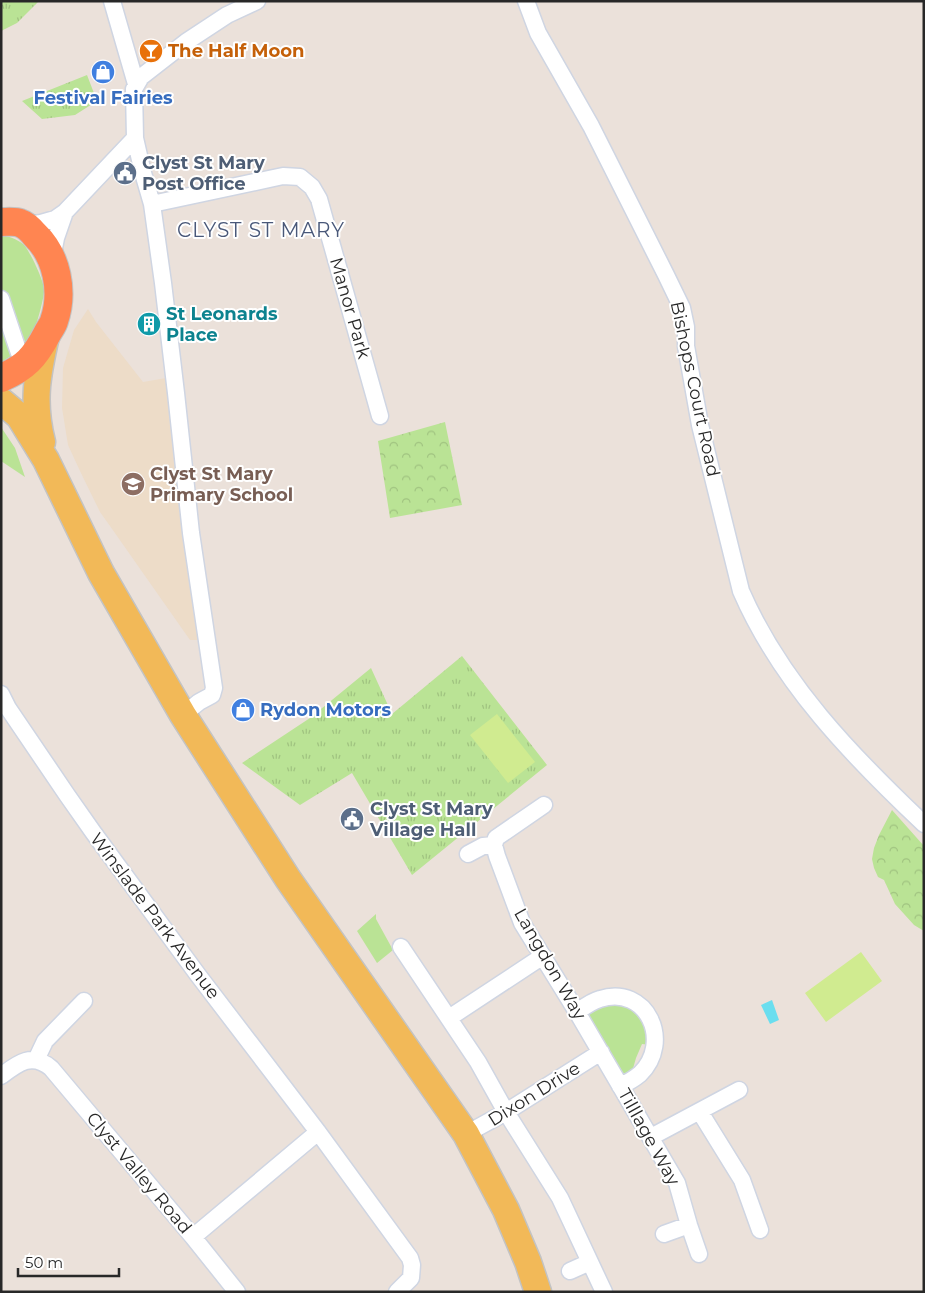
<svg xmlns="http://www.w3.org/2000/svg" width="925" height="1293" viewBox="0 0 925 1293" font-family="Montserrat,sans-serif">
<defs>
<pattern id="forest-crowns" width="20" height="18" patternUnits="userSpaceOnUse" patternTransform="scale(1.25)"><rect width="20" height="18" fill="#bae395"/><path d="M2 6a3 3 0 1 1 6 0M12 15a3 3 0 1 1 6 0" fill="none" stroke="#a0c380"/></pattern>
<pattern id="park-tufts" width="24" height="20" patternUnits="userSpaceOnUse" patternTransform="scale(1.25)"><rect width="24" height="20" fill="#bae395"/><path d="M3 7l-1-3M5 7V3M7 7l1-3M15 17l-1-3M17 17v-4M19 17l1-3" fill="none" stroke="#a0c380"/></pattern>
</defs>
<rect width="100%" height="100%" fill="#ebe1da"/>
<path fill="#eddcc8" d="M88 309 96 322 143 382 166 378 200 640H190L110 526 100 512 80 471 68 445 62 408 63 368 74 330Z"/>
<path fill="#bae395" d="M1 235C8 236 17 239 23 244 29 249 44 281 44 289 45 297 34 335 29 341 22 350 11 356 1 362Z
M1 427 15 448 25 477 1 461Z
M376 914V919L393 950 377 963 357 931Z
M618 1001 643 1015 651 1045 642 1044 636 1058 632 1072 623 1075 586 1012Z"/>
<path fill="url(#forest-crowns)" d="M445 422 462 505 390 518 378 441Z
M892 810 924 846V931L914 925 895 904 884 880 878 877 874 868 872 859 874 848 879 835Z"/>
<path fill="url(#park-tufts)" d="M1 1H39L17 23 1 31Z
M87 75 97 101 75 115 42 119 22 101Z
M462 656 547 765 412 875 352 773 300 805 242 763 310 718 371 668 392 714Z"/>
<path fill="#d0eb90" d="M497 714 535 762 508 783 470 735Z
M861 952 882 981 826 1022 805 993Z"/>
<path fill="#6adeef" d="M772 1000 779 1020 770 1024 761 1005Z"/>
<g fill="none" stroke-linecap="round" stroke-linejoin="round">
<g stroke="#cfd5e2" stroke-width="19">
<path id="street" d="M112 1 136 84
M526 1 538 33 591 126 666 275 682 308 686 327V346L700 425 741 591C781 683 852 756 924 824
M152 204 283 176 300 177 312 187 319 199 380 416
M25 225 41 223 55 219 65 212 135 138
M52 259 56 238 65 212
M1 299 25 371
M1 694 8 708 67 795 93 832 198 975 318 1132 410 1258 412 1265 411 1278 397 1292
M183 715 199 702 212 695 214 688 191 533 176 393 163 283 152 204 143 173 135 138 134 89 141 77 186 42 227 15 257 1
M544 805 496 838 494 845 497 856 522 923 577 1012 677 1183 689 1225
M468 854 483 846 494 845
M401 947 478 1062 506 1112 560 1198 604 1292
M577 1012C584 1007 592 1001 600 999 647 984 673 1042 640 1074 634 1079 627 1083 620 1086
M449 1018 543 956
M36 1060 45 1041 84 1001
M1 1076C18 1063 32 1052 51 1068L193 1237 237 1292
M700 1112 742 1180 760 1230
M466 1134 506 1112 601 1052
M651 1137 739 1090
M664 1234 689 1225 699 1254
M193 1237 318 1132
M570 1271 590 1262"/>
</g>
<g stroke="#c3c3c3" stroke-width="29">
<path id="primary" d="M1 401 19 416 46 460 101 573 183 715 288 879 466 1134 506 1210 528 1262 538 1292
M42 442C32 402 37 376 46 336"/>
</g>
<g stroke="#c3c3c3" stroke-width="30">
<path id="highway" d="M1 222C7 222 15 221 20 223 26 225 31 230 35 235 57 256 64 292 54 321 53 325 49 330 47 334 35 357 25 368 1 378"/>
</g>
<use href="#street" stroke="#fff" stroke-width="16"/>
<use href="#primary" stroke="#f2b958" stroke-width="26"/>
<use href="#highway" stroke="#ff8551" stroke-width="28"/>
</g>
<defs>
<g id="bar-disc" transform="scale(1.25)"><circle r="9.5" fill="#e8710a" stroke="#fff"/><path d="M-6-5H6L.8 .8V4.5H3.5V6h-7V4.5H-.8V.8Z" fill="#fff"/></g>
<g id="shop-disc" transform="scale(1.25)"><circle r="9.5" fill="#3f7fe0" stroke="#fff"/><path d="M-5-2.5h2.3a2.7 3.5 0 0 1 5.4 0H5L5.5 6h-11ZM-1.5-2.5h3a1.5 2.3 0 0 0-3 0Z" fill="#fff"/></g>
<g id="civic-disc" transform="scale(1.25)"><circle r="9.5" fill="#5c6f8a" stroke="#fff"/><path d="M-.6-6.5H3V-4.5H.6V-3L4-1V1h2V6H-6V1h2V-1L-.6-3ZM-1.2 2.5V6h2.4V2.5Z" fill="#fff"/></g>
<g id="building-disc" transform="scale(1.25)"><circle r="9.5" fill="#0f9aa8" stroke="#fff"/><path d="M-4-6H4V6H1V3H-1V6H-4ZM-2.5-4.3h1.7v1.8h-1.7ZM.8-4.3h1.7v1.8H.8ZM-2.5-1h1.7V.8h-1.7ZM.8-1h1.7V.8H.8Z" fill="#fff"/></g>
<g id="school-disc" transform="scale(1.25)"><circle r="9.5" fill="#8d6e63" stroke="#fff"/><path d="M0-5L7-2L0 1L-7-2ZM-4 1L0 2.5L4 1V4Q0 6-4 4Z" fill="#fff"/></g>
</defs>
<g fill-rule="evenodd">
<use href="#bar-disc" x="151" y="51"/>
<use href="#shop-disc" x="103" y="72"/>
<use href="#civic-disc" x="125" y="173"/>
<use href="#building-disc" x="149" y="324"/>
<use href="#school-disc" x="133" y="484"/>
<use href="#shop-disc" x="243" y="710"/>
<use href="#civic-disc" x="352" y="819"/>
</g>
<g text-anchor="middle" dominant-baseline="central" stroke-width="4" stroke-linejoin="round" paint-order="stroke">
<g font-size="18" font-weight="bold" fill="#c56008" stroke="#fff" text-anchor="start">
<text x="168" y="51">The Half Moon</text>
</g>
<g font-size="18" font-weight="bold" fill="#366cbe" stroke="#fff">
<text x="103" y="98">Festival Fairies</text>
<text x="260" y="710" text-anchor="start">Rydon Motors</text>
</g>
<g font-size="18" font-weight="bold" fill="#4e5e75" stroke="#fff" text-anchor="start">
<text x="142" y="163">Clyst St Mary<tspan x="142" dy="21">Post Office</tspan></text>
<text x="370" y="809">Clyst St Mary<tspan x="370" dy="21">Village Hall</tspan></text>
</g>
<g font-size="18" fill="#282828" stroke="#fff">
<text transform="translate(350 308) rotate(74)">Manor Park</text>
<text transform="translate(695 389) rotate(78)">Bishops Court Road</text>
<text transform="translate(155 916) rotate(53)">Winslade Park Avenue</text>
<text transform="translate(550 964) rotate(60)">Langdon Way</text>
<text transform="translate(534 1094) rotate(-32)">Dixon Drive</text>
<text transform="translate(649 1137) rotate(61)">Tilllage Way</text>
<text transform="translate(139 1173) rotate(50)">Clyst Valley Road</text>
</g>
<g font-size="18" font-weight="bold" fill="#0d838f" stroke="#fff" text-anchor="start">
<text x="166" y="314">St Leonards<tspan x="166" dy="21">Place</tspan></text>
</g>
<g font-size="18" font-weight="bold" fill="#785e54" stroke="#fff" text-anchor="start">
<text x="150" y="474">Clyst St Mary<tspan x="150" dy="21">Primary School</tspan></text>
</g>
<g font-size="20" letter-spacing="1" fill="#495879" stroke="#fff">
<text x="261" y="230">CLYST ST MARY</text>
</g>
</g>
<rect width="925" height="1293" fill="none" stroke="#282828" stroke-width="5"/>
<path d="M18 1268v8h101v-8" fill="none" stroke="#282828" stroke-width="2.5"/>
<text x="25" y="1268" font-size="15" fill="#282828" stroke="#ffffff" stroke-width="4" paint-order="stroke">50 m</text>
</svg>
